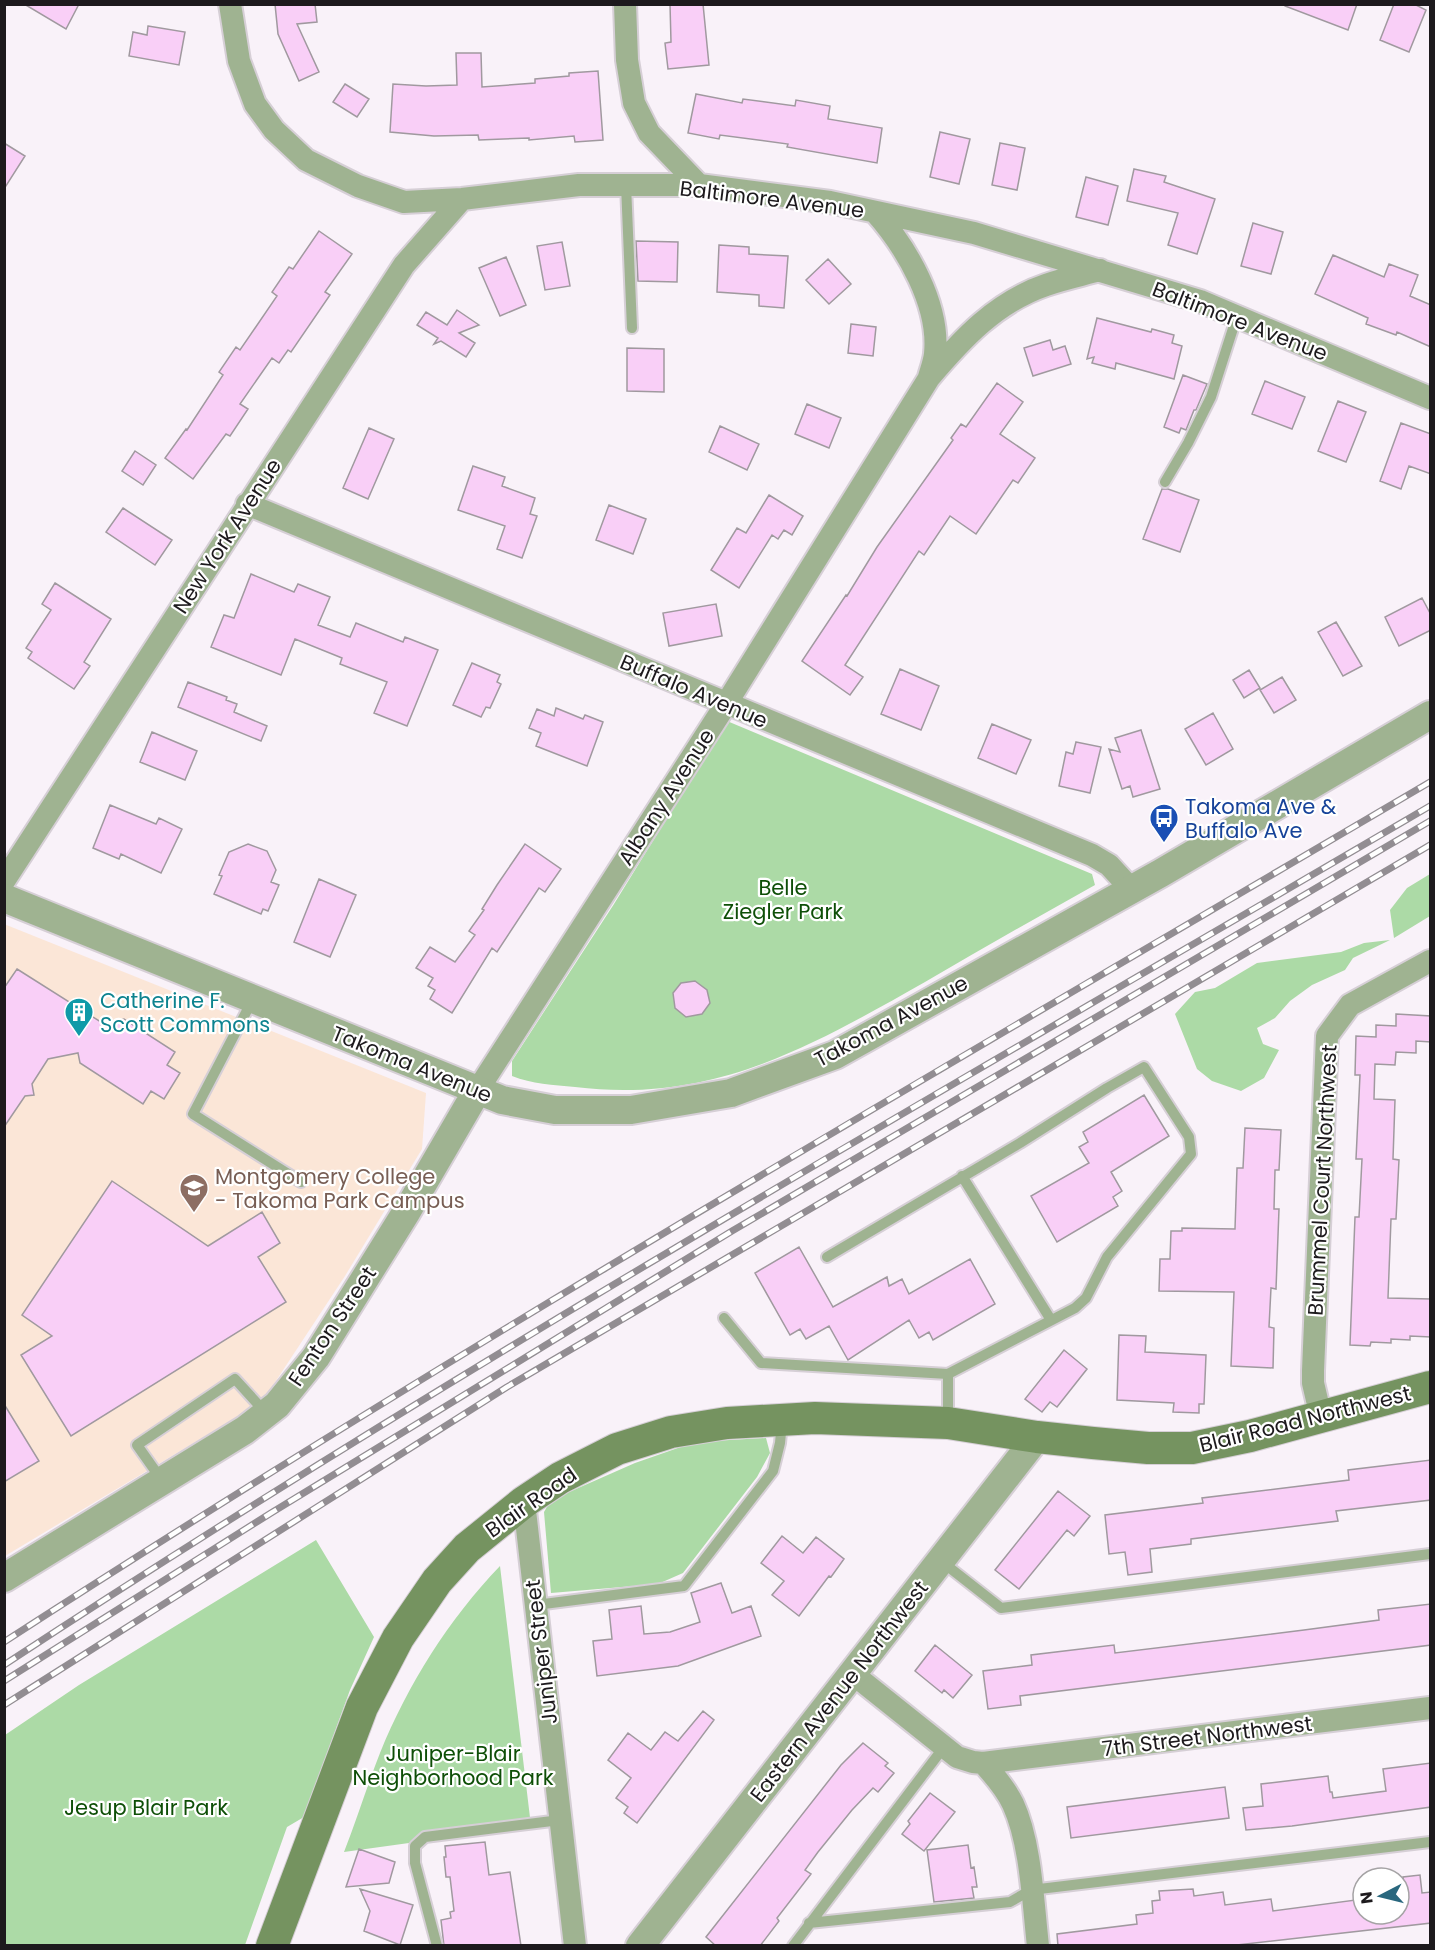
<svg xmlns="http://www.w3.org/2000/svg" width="1435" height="1950" viewBox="0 0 1435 1950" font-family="Poppins,sans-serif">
<rect width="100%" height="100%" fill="#f9f2f9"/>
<path fill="#fbe6d7" d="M4 924 426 1093 422 1149 345 1276 262 1402 5 1556Z"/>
<path fill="#acdaa6" d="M727 721 1092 874 1095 885C1038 917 981 949 925 982 810 1047 712 1104 575 1087 553 1085 532 1084 512 1076V1061L614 904Z
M1430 874V916L1394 938 1390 910 1407 888Z
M1390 940 1353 958 1345 970 1312 985 1290 1001 1275 1018 1257 1028 1263 1044 1279 1050 1264 1078 1241 1091 1212 1081 1197 1069 1175 1014 1195 992 1215 988 1257 963 1341 952 1364 943Z
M766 1438 770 1453 757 1477 683 1573 658 1584 551 1593 544 1512 551 1500 635 1463 695 1442Z
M316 1540 374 1637 350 1690 304 1817 287 1827 245 1945 5 1946V1735L79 1685Z
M500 1566 531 1826 344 1852C357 1819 367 1786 380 1753 408 1684 449 1619 500 1566Z"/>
<path fill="#f9cff7" stroke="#a0999f" stroke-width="1.5" d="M24 4H79L66 29Z
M275 4H315L317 22 297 24 319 72 299 81 278 34Z
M670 4H703L709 65 668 69 665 43 671 42Z
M1285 4H1357L1348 30 1285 6Z
M1394 4H1414L1426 10 1409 52 1380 40Z
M148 26 185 32 179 65 129 56 133 32 147 35Z
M456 53H481L482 87 535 83V79L569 76V73L598 71 603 140 575 142 574 136 529 140V138L479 140 478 135 434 136 390 132 393 84 426 86 457 85Z
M345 84 369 99 357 117 333 102Z
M696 94 742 103 743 99 795 106 796 100 830 106 828 119 882 128 877 163 787 147 788 144 720 135 719 139 688 133Z
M940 132 970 139 959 184 930 177Z
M4 143 25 156 4 189Z
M1000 143 1025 148 1017 190 992 185Z
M1134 169 1166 176 1164 182 1215 199 1197 254 1168 245 1178 213 1127 201Z
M1086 177 1118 186 1108 225 1076 217Z
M1253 223 1283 232 1271 274 1241 266Z
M319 231 352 254 325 292 330 295 291 352 288 350 279 363 272 358 240 404 248 409 230 436 226 434 193 479 165 458 186 429 187 430 223 375 219 372 236 347 240 350 277 296 272 292 289 267 293 269Z
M636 241 678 242 677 282 638 281Z
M562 242 570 286 545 290 537 246Z
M719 245 749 247V254L788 256 784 308 759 306V295L717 292Z
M1333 255 1384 277 1389 264 1418 275 1410 296 1431 305V347L1397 332 1396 335 1366 324 1368 318 1315 294Z
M506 257 526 305 500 316 479 268Z
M828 259 851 284 829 304 806 280Z
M457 310 479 325 459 333 475 343 466 357 441 341 434 344 438 338 417 325 426 312 447 325Z
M1097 318 1151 332 1152 329 1174 335 1172 343 1182 346 1174 379 1116 363 1115 369 1092 363 1094 357 1087 359Z
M851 324 876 327 873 356 848 353Z
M1050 340 1053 350 1065 346 1071 364 1033 376 1024 348Z
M627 348 664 349V392L627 391Z
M1183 375 1207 384 1196 410H1194L1186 430 1181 428 1179 433 1164 427Z
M1265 381 1305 397 1292 429 1252 414Z
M997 383 1023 402 1000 434 1035 458 1018 483 1013 480 976 534 950 516 924 555 919 551 845 665 863 677 850 695 802 661 846 595 847 596 877 547 953 440 951 438 961 424 966 427Z
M1338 401 1366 412 1346 462 1318 451Z
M807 404 841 418 829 448 795 434Z
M1401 423 1431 434V474L1409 466 1401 489 1380 481Z
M720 426 759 444 747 470 709 452Z
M369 428 394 439 368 499 343 488Z
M135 451 156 465 143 485 122 471Z
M473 466 505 477 502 486 535 498 530 514 537 516 522 558 497 549 505 526 458 510Z
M1162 489H1168L1199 500 1180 552 1143 539Z
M769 495 803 516 792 535 784 530 778 539 772 535 739 588 711 570 737 528 746 533Z
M609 505 646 519 633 554 596 540Z
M123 508 172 540 155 565 106 532Z
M251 574 294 592 298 584 330 597 318 625 350 637 356 623 403 642 405 637 438 650 407 726 374 713 387 682 340 664 342 658 295 639 281 675 211 647 224 615 234 618Z
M55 583 111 619 84 662 90 666 74 689 28 658 32 652 26 648 51 610 42 604Z
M1422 598 1431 615V630L1399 646 1385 617Z
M716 604 722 636 669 646 663 613Z
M1336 622 1362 666 1343 676 1318 632Z
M472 663 500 675 497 682 501 684 490 708 486 707 481 717 453 705Z
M900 669 939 686 921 730 881 714Z
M1249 670 1260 688 1244 698 1233 680Z
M1282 677 1296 700 1274 713 1260 690Z
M188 682 227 697 226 700 237 704 234 712 267 726 261 741 178 707Z
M556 708 583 719 585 715 603 722 587 766 536 746 541 733 529 728 537 709 554 716Z
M1213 713 1233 749 1206 765 1185 729Z
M992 724 1031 740 1016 774 978 758Z
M1141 730 1160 789 1133 797 1130 786 1122 789 1109 749 1120 752 1115 738Z
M152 732 197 751 185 780 140 762Z
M1076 742 1101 747 1090 793 1059 786 1066 752 1073 754Z
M110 805 156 824 159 818 182 829 161 873 121 854 119 859 93 848Z
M248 844 267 851 276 870 271 882 279 885 268 911 263 909 261 914 214 894 222 876 219 875 229 852Z
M525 844 561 869 545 892 539 888 497 952 492 948 452 1013 430 999 435 990 428 986 433 978 416 968 430 947 455 962 475 935 469 931 484 910 482 909 497 885Z
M319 879 356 895 330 957 294 942Z
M17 969 104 1024 124 1019 175 1052 167 1065 180 1073 164 1099 151 1091 143 1104 80 1063 78 1053 48 1059 32 1084 34 1095 25 1096 4 1127V988Z
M695 981 707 990 710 1003 702 1014 686 1017 675 1008 673 993 681 983Z
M1396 1014 1431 1016V1042L1416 1041V1053L1396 1052 1395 1065 1375 1064 1374 1099 1395 1100 1393 1159 1399 1160 1396 1219H1391L1388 1298 1431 1299V1337L1410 1336V1340L1391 1339V1343L1371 1342 1370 1346 1350 1345 1355 1217H1359L1362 1159H1356L1360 1075H1355L1356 1036 1376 1037V1025L1396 1026Z
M1144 1095 1169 1136 1111 1172 1122 1191 1113 1197 1118 1206 1057 1242 1031 1196 1089 1163 1079 1147 1088 1142 1083 1132Z
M1245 1128 1281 1130 1279 1170H1275L1274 1209H1279L1276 1289 1271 1288 1269 1327 1274 1328 1273 1368 1231 1366 1234 1292 1159 1291 1160 1259H1170L1171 1231H1182V1228L1235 1229 1237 1168H1243Z
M112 1181 208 1246 262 1212 280 1243 258 1257 286 1302 71 1436 21 1355 52 1336 22 1315Z
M799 1247 833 1307 887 1277 889 1286 902 1279 909 1294 970 1259 995 1304 933 1340 929 1332 919 1338 909 1320 848 1360 829 1326 806 1339 800 1329 790 1335 755 1273Z
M1119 1335 1146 1336 1145 1352 1206 1355 1204 1404H1199V1413L1173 1412 1174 1403 1117 1400Z
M1064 1350 1087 1369 1057 1407 1050 1402 1042 1412 1025 1399Z
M4 1404 39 1461 4 1482Z
M1431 1460V1500L1336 1511 1338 1521 1191 1539V1544L1150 1549 1152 1572 1128 1575 1125 1552 1109 1554 1105 1515 1203 1503 1202 1498 1349 1480 1348 1470Z
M1058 1491 1090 1516 1074 1536 1067 1530 1019 1589 995 1570Z
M782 1536 803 1553 816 1537 844 1559 831 1577 829 1576 799 1616 772 1595 784 1581 761 1563Z
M721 1583 732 1613 751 1606 761 1636 678 1666 597 1676 593 1641 612 1639 609 1610 641 1606 644 1634 670 1632 700 1622 691 1593Z
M1431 1604V1645L1020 1696 1021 1705 988 1709 983 1671 1032 1665 1031 1655 1114 1645 1115 1653 1304 1630 1379 1620 1378 1610Z
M935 1645 972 1675 953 1698 944 1690 942 1693 915 1671Z
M703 1711 714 1720 637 1823 624 1813 628 1807 616 1798 631 1778 608 1760 628 1733 651 1750 665 1732 678 1741Z
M863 1743 888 1763 885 1766 894 1773 878 1792 873 1788 852 1810 818 1852 805 1870 811 1874 777 1918 779 1921 760 1946H716L706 1937 841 1765Z
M1431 1763V1807L1292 1826 1246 1830 1243 1808 1263 1806 1261 1784 1328 1776 1330 1792H1332L1333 1798 1386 1791 1383 1769Z
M1225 1787 1229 1818 1071 1838 1067 1807Z
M930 1793 955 1812 924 1851 902 1834 910 1824 908 1821Z
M485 1842 489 1875 510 1872 521 1946H444L441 1920 451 1918 450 1912 454 1911 450 1877H446L444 1857H446L445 1846Z
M968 1845 971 1868 974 1867 977 1887H972L974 1898 934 1902 927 1850Z
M359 1849 395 1862 389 1883 346 1887Z
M1420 1875 1422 1893 1431 1892V1923L1228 1946H1058L1057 1934 1137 1924 1136 1915 1153 1913 1152 1901 1160 1900 1159 1891 1193 1889 1194 1896 1223 1892 1225 1905 1271 1899 1273 1911 1363 1899V1914H1399V1895L1405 1894 1403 1877Z
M360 1889 413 1905 400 1945 364 1931 370 1911Z"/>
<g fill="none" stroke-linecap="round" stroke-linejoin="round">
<g stroke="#d6cfd6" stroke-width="14">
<path id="service" d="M626 185 632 328
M1165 482 1188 443 1211 397 1237 316
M253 999 193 1114 301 1182
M962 1176 1051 1320
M827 1257 1020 1143 1107 1088 1144 1067 1189 1137 1191 1154 1107 1257 1086 1298 1075 1308 948 1374
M724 1318 761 1363 948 1374V1420
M161 1479 137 1445 235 1379 266 1413
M941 1561 1001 1608 1430 1554
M536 1605 684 1586 773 1471 780 1443 782 1422
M809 1923 1010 1902 1031 1890 1430 1842
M437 1946 415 1863V1846L425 1837 560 1820
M793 1946 944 1747"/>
</g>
<g stroke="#d6cfd6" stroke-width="26">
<path id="minor" d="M230 4 239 61 255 104 274 130 306 160 358 186 404 202 462 199 579 185H699L830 202 974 233 1200 301 1430 398
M625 4 627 60 634 103 649 133 699 185
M875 212C907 248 940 305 935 354 934 362 931 370 929 377
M247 504 1092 855 1109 865 1132 890
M4 881 404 265 462 199
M477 1091 726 704 929 378C962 339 996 302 1046 285 1063 279 1082 275 1100 270
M1321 1417 1313 1383V1371L1327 1036 1350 1005 1430 961
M524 1502 575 1946
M853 1674 957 1757 973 1762 983 1763C994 1775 1006 1789 1013 1804 1031 1843 1033 1903 1038 1946
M983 1763 1430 1708"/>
</g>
<g stroke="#d6cfd6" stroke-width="32">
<path id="tertiary" d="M4 898 502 1100 555 1110H631L731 1093 835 1055 1161 873 1430 715
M4 1578 245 1430 277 1405 316 1357 407 1211 477 1091
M640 1946 1037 1437"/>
</g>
<g stroke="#d6cfd6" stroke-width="34">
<path id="secondary" d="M272 1946 362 1707 398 1638 437 1581 467 1548 524 1502 560 1478 617 1449 671 1432 727 1423 815 1418 948 1423 1037 1437 1093 1443 1148 1448H1192L1250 1436 1430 1387"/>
</g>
<use href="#service" stroke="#9fb391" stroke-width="10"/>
<use href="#minor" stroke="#9fb391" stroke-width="22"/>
<use href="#tertiary" stroke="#9fb391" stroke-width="28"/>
<use href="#secondary" stroke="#759360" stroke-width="32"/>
<g stroke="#928d92" stroke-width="7">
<path id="rail" d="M4 1642C470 1340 952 1063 1430 782
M4 1665C468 1360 952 1086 1430 806
M4 1681 271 1513 732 1231 1430 821
M4 1705 507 1387 1430 845"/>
</g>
<use href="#rail" stroke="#fff" stroke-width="4.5" stroke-dasharray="14" stroke-linecap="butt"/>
</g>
<defs>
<g id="bus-pin" transform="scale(1.5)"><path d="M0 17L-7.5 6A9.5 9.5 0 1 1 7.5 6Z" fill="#1a4fb4" stroke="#fff"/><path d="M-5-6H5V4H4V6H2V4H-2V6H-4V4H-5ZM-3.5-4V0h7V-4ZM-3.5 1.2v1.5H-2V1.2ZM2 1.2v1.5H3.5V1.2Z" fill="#fff"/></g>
<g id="building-pin" transform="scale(1.5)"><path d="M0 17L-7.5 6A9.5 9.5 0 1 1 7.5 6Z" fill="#0f9aa8" stroke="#fff"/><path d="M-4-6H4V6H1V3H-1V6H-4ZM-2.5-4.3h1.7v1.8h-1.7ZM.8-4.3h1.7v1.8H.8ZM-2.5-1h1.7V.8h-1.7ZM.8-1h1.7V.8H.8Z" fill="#fff"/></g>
<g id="university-pin" transform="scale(1.5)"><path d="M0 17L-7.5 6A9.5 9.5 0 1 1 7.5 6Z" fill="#8d6e63" stroke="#fff"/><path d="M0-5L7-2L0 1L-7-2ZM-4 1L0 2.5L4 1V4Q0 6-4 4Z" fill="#fff"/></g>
</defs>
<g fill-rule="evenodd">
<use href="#bus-pin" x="1164" y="818"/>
<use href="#building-pin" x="79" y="1012"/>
<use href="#university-pin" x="194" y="1188"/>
</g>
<g text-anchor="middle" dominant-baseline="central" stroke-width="4.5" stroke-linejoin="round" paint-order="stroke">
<g font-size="21" fill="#1d1a1d" stroke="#fff">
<text transform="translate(772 199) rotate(7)">Baltimore Avenue</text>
<text transform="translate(1240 321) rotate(21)">Baltimore Avenue</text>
<text transform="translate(227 536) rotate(-57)">New York Avenue</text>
<text transform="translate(694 691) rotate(23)">Buffalo Avenue</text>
<text transform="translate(666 797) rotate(-57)">Albany Avenue</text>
<text transform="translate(891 1021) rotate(-28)">Takoma Avenue</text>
<text transform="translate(412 1064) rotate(22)">Takoma Avenue</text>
<text transform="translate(1322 1180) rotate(-87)">Brummel Court Northwest</text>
<text transform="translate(332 1326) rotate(-56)">Fenton Street</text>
<text transform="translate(1305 1419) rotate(-14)">Blair Road Northwest</text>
<text transform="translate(531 1502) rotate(-35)">Blair Road</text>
<text transform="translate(541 1652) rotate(-97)">Juniper Street</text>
<text transform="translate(839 1691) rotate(-52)">Eastern Avenue Northwest</text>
<text transform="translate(1207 1736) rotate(-7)">7th Street Northwest</text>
</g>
<g font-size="21" fill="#164399" stroke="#fff" text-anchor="start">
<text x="1185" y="806">Takoma Ave &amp;<tspan x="1185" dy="24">Buffalo Ave</tspan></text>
</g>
<g font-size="21" fill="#0e4f07" stroke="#fff">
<text x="783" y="887">Belle<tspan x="783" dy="24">Ziegler Park</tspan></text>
<text x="453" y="1753">Juniper-Blair<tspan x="453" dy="24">Neighborhood Park</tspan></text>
<text x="146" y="1807">Jesup Blair Park</text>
</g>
<g font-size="21" fill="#0d838f" stroke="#fff" text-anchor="start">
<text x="100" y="1000">Catherine F.<tspan x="100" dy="24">Scott Commons</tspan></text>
</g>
<g font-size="21" fill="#785e54" stroke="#fff" text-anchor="start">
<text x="215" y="1176">Montgomery College<tspan x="215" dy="24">- Takoma Park Campus</tspan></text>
</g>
</g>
<rect width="1435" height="1950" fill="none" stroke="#1d1a1d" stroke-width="12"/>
<g transform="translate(1381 1896) rotate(263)"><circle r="28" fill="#ffffff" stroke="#a5a3a5" stroke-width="1.5"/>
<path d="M0-4.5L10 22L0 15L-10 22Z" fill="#29677e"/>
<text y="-9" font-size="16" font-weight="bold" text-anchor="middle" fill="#1d1a1d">N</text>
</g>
</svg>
